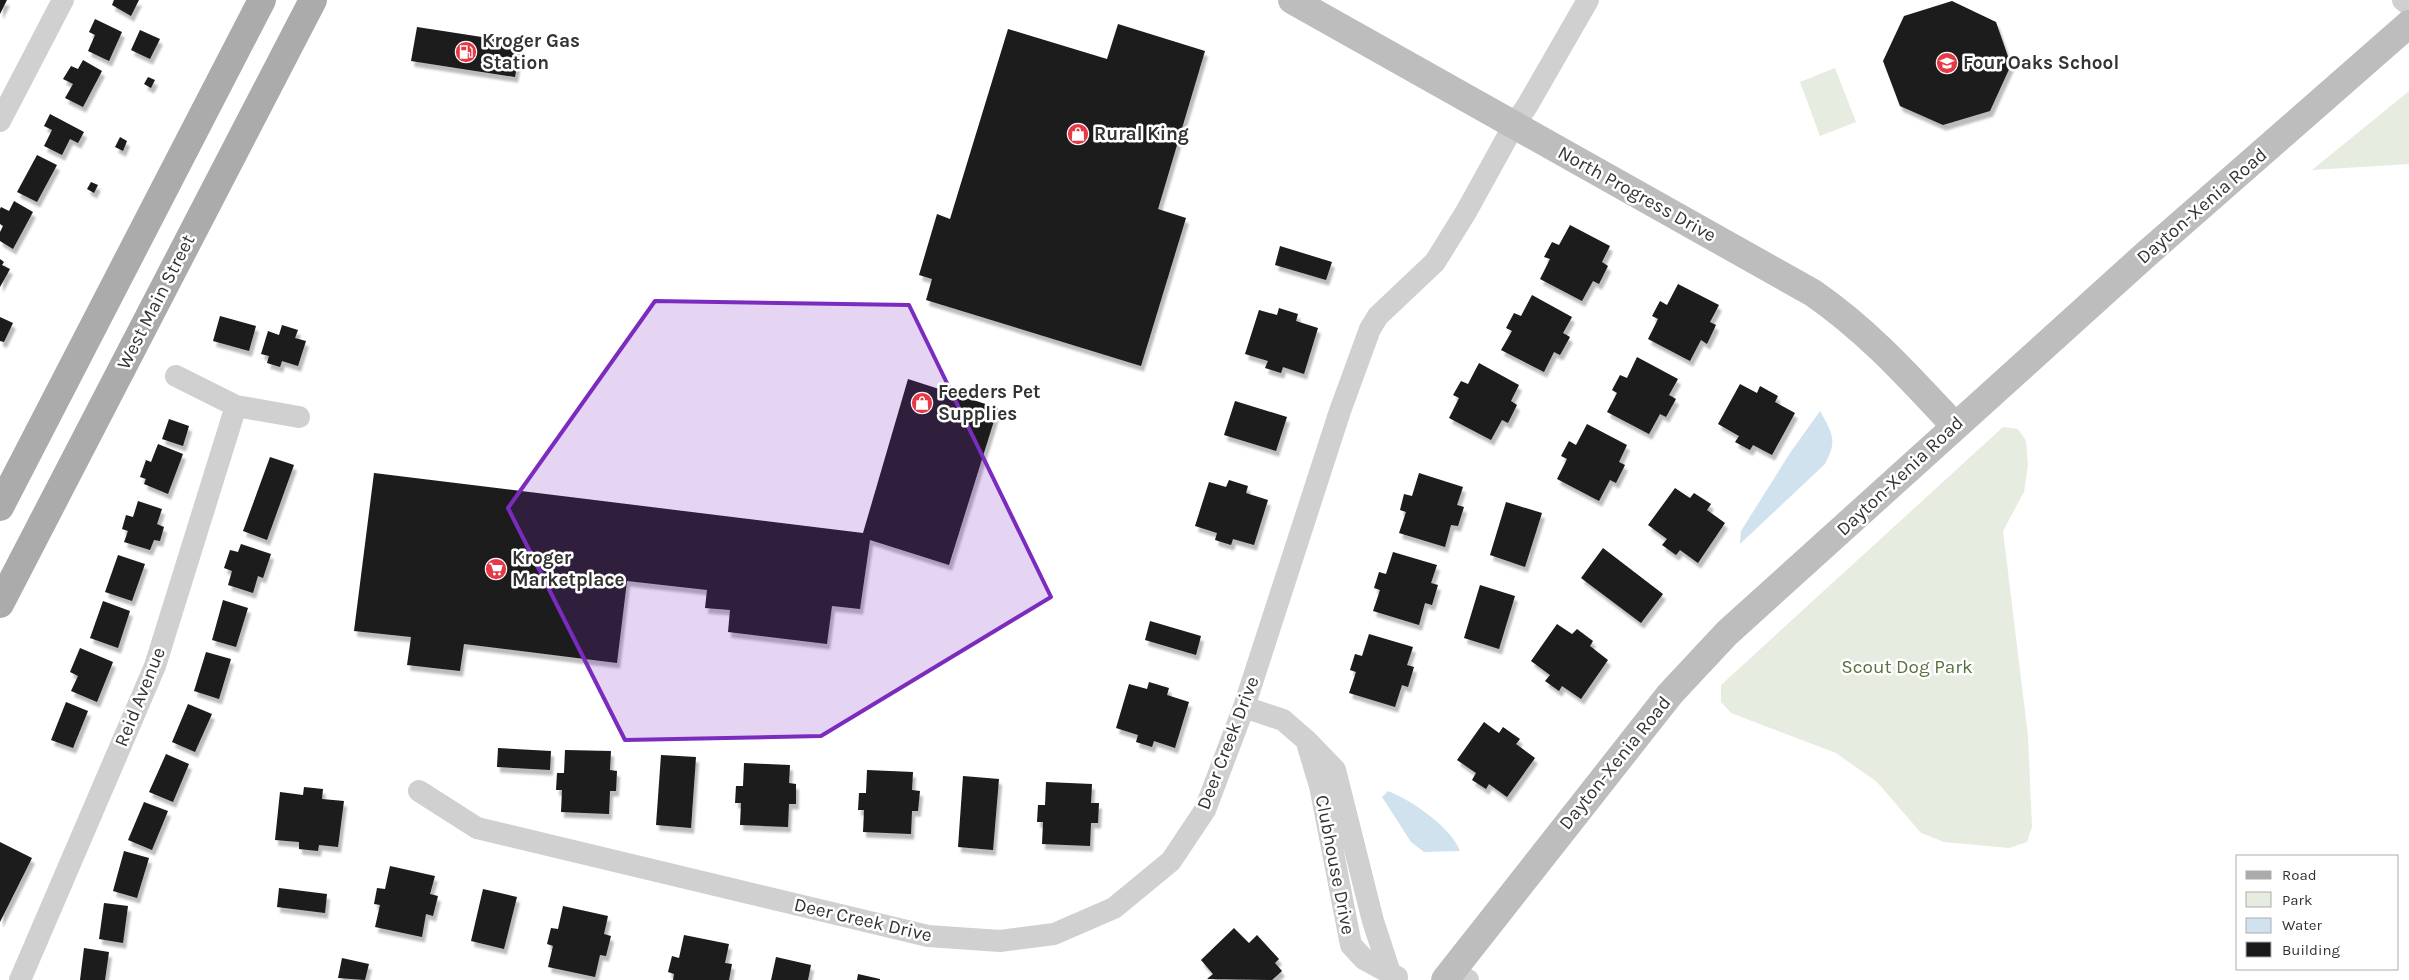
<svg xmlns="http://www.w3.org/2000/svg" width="2409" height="980" viewBox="0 0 2409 980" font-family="Karla,sans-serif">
<defs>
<filter id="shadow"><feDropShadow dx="3" dy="5.5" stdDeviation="1" flood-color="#0004"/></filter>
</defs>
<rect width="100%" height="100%" fill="#fff"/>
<path fill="#e6ecdf" d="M1835 68 1856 122 1820 136 1800 82Z
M2409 91V164L2312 170Z
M2003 427 2018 429 2026 441 2028 465 2024 492 2003 531 2028 736 2032 827 2027 842 2009 848 1944 842 1921 833 1877 782 1836 753 1731 713 1721 702V685Z"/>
<path fill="#cfe2ee" d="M1820 411C1832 433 1838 440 1825 464L1740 544 1741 531 1790 453Z
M1388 791C1411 800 1451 827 1460 851L1424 852 1411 842 1382 797Z"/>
<path fill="#1a1a1a" filter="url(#shadow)" d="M0 0H7L0 14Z
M114 0H139L131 16 112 5Z
M1952 1 1996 22 2011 65 1990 111 1943 125 1900 106 1883 61 1904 16Z
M95 19 122 32 109 61 88 51 95 35 89 32Z
M1118 24 1205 51 1158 209 1186 218 1141 366 926 300 932 279 919 275 937 214 950 219 1008 29 1107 59Z
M417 27 521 43 515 77 411 61Z
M140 30 160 39 150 59 131 50Z
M83 60 102 71 83 107 65 98 73 84 63 79 71 66 78 69Z
M148 77 155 80 151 88 144 84Z
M50 114 84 132 78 143 70 139 62 155 44 146 52 130 44 126Z
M120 137 127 141 123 151 115 147Z
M37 155 57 165 37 202 17 192Z
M91 182 98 185 94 193 87 189Z
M14 201 33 212 13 249 0 241V232L3 226 0 224V209L1 207 9 211Z
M1570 225 1610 246 1602 262 1608 266 1599 284 1593 281 1582 301 1540 279 1550 259 1544 257 1552 242 1559 245Z
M1280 246 1332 262 1326 280 1275 265Z
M0 259 4 262 2 265 10 269 0 287Z
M1678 284 1719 305 1710 322 1716 325 1707 344 1701 340 1690 361 1648 339 1658 319 1652 316 1660 301 1667 305Z
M1532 295 1572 317 1563 333 1570 337 1560 355 1554 352 1544 372 1501 350 1512 331 1506 328 1514 313 1521 316Z
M1279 308 1298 314 1296 321 1318 328 1304 374 1283 367 1281 373 1265 368 1268 361 1245 354 1259 310 1277 315Z
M220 316 256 326 249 351 213 341Z
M0 317 13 323 4 342 0 341Z
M282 325 298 330 295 338 306 341 298 366 282 361 280 367 267 363 269 356 261 354 268 331 279 335Z
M1637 357 1678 379 1669 395 1676 399 1666 417 1660 414 1649 434 1607 412 1617 393 1612 390 1620 375 1627 378Z
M1479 363 1519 385 1511 401 1517 405 1508 423 1502 420 1491 440 1449 418 1459 398 1453 395 1461 381 1468 384Z
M908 379 998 408 949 565 870 540 860 609 832 606 827 644 728 632 730 610 705 608 707 590 627 581 617 663 464 644 460 671 407 665 411 637 354 631 374 473 863 533Z
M1740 384 1757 393 1760 386 1778 396 1775 402 1795 413 1772 455 1753 445 1750 450 1735 442 1739 436 1718 424Z
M1235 401 1287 417 1276 451 1224 435Z
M169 419 189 426 183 446 162 439Z
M1587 424 1627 445 1619 462 1625 465 1616 483 1610 480 1599 501 1557 479 1567 459 1561 456 1569 441 1576 445Z
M158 444 183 454 168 494 144 484 146 479 140 477 146 460 151 462Z
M270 457 294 465 267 540 243 531Z
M1419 473 1463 487 1457 505 1464 507 1458 526 1451 525 1445 547 1399 533 1406 512 1400 510 1404 494 1412 496Z
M1229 480 1248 486 1246 493 1268 500 1254 545 1233 539 1231 545 1215 540 1217 533 1195 526 1209 482 1226 487Z
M1675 488 1690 498 1694 493 1711 504 1707 510 1725 523 1698 563 1680 550 1676 555 1662 545 1667 539 1648 525Z
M138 501 162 509 157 524 164 527 160 541 154 540 150 550 124 542 128 531 122 529 126 515 133 517Z
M1506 502 1542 513 1525 567 1490 555Z
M241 544 271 554 263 578 258 576 253 593 228 585 232 571 224 568 230 550 238 552Z
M1603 548 1663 594 1641 623 1581 578Z
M1393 552 1437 565 1431 583 1438 585 1432 605 1425 603 1419 625 1373 611 1380 590 1374 588 1379 572 1386 574Z
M118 555 145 564 132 601 105 592Z
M1480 585 1515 596 1499 649 1464 638Z
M223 600 248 608 236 647 212 640Z
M103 601 130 611 118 648 90 638Z
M1150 621 1201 636 1196 655 1145 640Z
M1557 624 1572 634 1577 629 1593 641 1590 646 1608 660 1581 699 1562 686 1559 691 1545 681 1550 675 1531 661Z
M1369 634 1413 647 1407 665 1414 667 1408 687 1402 685 1395 707 1349 693 1356 672 1350 670 1355 654 1362 656Z
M80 648 113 662 97 702 71 691 78 676 70 672Z
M206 652 231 659 219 699 194 691Z
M1149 682 1169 688 1167 695 1189 702 1175 748 1154 741 1152 747 1136 742 1138 735 1116 728 1129 684 1147 689Z
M66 702 88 711 73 748 51 740Z
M188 704 212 714 195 752 172 742Z
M1484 722 1499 733 1503 727 1520 739 1516 744 1535 758 1507 797 1489 784 1486 789 1472 780 1476 773 1457 760Z
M498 748 551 751 550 770 497 767Z
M565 750 611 751 610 770 617 771 616 791H610L609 814 561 812 562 790H556L557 773H564Z
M166 754 189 764 173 802 149 792Z
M661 755 696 757 691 828 656 825Z
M744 763 790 765 789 783 796 784V804H789L788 827 740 825 741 803H735L736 786H743Z
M867 770 913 772 912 790 920 791 918 811H912L911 834 863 832 864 810H858L859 793H866Z
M963 776 999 779 993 850 958 847Z
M1046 782 1092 784 1091 803H1099L1098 823H1091L1090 846 1042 844 1043 822H1037L1038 805H1045Z
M304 787 323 789 322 799 344 801 338 847 319 845 318 851 299 849V842L275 840 280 792 303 795Z
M144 802 168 811 152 850 128 840Z
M0 842 32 858 0 922Z
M124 851 149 858 137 898 113 891Z
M390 866 435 876 430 894 438 896 433 916 426 914 422 937 375 927 380 905 374 904 377 888 385 889Z
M279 888 327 894 325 913 277 907Z
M483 889 517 897 504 949 471 941Z
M104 903 128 906 123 943 99 939Z
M563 906 608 916 604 934 611 936 606 956 600 955 595 977 548 967 553 946 547 944 551 928 558 929Z
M1234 928 1249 943 1257 935 1279 959 1275 963 1282 971 1272 980 1207 979 1213 974 1201 960Z
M684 935 729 944 725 963 732 964 729 980H673L674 974 668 972 672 956 679 958Z
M84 948 109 952 105 980H80Z
M776 957 811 965 808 980H771Z
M342 958 369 964 365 980 338 978Z
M858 974 880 979V980H857Z"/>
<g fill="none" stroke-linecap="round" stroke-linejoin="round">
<path stroke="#d0d0d0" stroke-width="22" d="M2403 0 2409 5
M0 121 63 0
M176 376 236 406 299 417
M1244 707 1283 720 1306 740 1335 770 1373 921 1389 970
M1308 746 1320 786 1351 945 1364 959 1397 977
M419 791 477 828 928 936 1000 941 1054 934 1114 908 1171 861 1205 810 1244 707 1340 411 1370 329 1378 316 1435 262 1466 212 1514 125 1527 106 1588 0
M1450 974 1468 980
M20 980 155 666 236 406"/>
<path stroke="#bdbdbd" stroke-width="28" d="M1292 0 1813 293C1868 331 1909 377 1954 425
M1445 980 1670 694 1727 633 2143 257 2409 24"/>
<path stroke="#ababab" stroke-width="28" d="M0 507 262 0
M0 604 313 0"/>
</g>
<path fill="#7b2cbf" fill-opacity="0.2" stroke="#7b2cbf" stroke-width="4" stroke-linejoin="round" d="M655 301 909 305 1051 597 821 736 625 740 508 508Z"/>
<defs>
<g id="fuel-disc" transform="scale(1.125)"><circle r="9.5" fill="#e63946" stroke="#fff"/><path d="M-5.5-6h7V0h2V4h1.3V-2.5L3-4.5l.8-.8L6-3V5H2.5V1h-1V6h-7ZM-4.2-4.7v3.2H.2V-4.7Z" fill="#fff"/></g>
<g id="school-disc" transform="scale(1.125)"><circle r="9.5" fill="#e63946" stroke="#fff"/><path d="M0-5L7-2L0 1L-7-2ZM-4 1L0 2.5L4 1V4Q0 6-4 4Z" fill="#fff"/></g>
<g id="shop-disc" transform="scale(1.125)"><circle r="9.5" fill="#e63946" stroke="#fff"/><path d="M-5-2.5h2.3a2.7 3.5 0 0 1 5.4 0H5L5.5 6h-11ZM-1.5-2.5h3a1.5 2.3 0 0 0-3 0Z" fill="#fff"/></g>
<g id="supermarket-disc" transform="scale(1.125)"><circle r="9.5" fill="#e63946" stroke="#fff"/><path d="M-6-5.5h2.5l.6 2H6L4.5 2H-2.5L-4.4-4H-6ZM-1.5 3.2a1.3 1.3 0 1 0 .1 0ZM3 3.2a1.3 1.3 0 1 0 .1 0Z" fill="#fff"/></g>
</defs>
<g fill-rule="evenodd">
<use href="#fuel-disc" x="466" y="52"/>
<use href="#school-disc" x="1947" y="63"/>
<use href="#shop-disc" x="1078" y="134"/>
<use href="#shop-disc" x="922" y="403"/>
<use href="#supermarket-disc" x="496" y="569"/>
</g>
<g text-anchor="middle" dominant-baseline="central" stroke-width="5" stroke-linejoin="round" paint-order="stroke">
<g font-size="19" font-weight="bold" fill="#333" stroke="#fff" text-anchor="start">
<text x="482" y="41">Kroger Gas<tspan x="482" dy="22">Station</tspan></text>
<text x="1963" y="63">Four Oaks School</text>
<text x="1094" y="134">Rural King</text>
<text x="938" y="392">Feeders Pet<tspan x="938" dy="22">Supplies</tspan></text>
<text x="512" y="558">Kroger<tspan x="512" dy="22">Marketplace</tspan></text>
</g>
<g font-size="19" fill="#333" stroke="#fff">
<text transform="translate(1637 194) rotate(29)">North Progress Drive</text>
<text transform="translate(2202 206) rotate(-41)">Dayton-Xenia Road</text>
<text transform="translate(156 302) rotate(-63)">West Main Street</text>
<text transform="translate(1900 476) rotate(-43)">Dayton-Xenia Road</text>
<text transform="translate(140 697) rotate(-68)">Reid Avenue</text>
<text transform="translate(1228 743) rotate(-69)">Deer Creek Drive</text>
<text transform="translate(1615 763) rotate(-51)">Dayton-Xenia Road</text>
<text transform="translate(1335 865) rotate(79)">Clubhouse Drive</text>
<text transform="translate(863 920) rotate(13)">Deer Creek Drive</text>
</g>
<g font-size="19" fill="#56703f" stroke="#fff">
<text x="1907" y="667">Scout Dog Park</text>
</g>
</g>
<rect x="2236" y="855" width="162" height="115" fill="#ffffff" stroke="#adadad"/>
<rect x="2246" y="871" width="25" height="8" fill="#ababab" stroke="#adadad"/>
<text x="2282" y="880" font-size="15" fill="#333333">Road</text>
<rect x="2246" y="892" width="25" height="15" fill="#e6ecdf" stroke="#adadad"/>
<text x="2282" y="905" font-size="15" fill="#333333">Park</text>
<rect x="2246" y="918" width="25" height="15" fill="#cfe2ee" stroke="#adadad"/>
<text x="2282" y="930" font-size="15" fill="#333333">Water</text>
<rect x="2246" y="942" width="25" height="15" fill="#1a1a1a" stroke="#adadad"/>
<text x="2282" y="955" font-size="15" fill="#333333">Building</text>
</svg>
